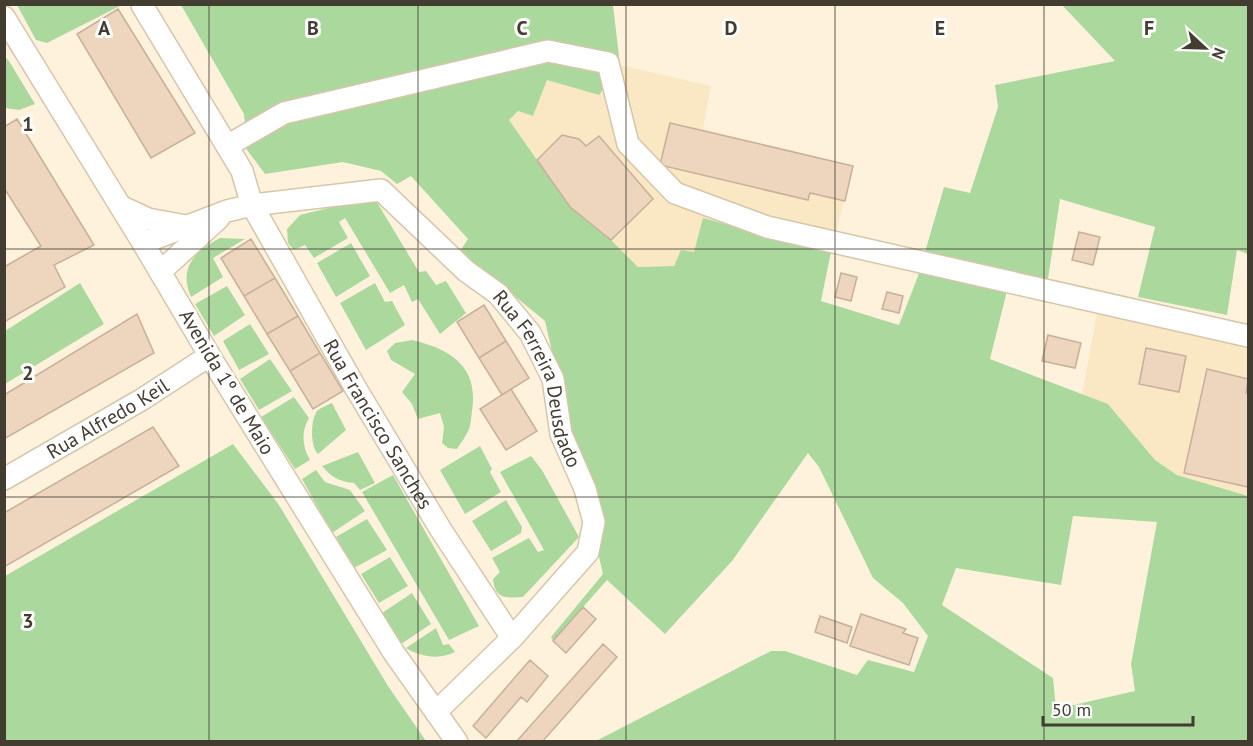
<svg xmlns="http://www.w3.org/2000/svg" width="1253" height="746" viewBox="0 0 1253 746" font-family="'PT Sans',sans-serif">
<rect width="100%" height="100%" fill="#fff2dc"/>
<path fill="#fae7c4" d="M620 65 711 86 703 129 853 166 831 252 704 218 694 252 674 266 638 267 611 240 570 207 509 120 518 111 533 116 547 80 599 95Z
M1097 313 1248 348V496L1177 475 1155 460 1108 404 1082 394Z"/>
<path fill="#abd99d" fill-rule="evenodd" d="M17 5H122L47 43 36 40Z
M181 5H613L620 65 599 95 547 80 533 116 518 111 509 120 570 207 611 240 638 267 674 266 681 250 694 252 703 218 831 252 821 301 899 325 918 276 944 187 970 193 998 107 995 85 1115 61 1062 5H1248V254L1237 250 1227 315 1138 297 1155 227 1060 199 1048 279 1005 270 1006 295 990 359 1108 404 1155 460 1177 475 1248 496V741H596L771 651H785L857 675 868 660 914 672 928 636 903 603 873 578 819 467 808 453 732 561 665 634 607 580 553 641 551 637 603 574 545 321 460 251 468 239 411 176 397 184 381 171 343 162 265 174 247 150 244 114ZM1073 516 1157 522 1131 664 1135 691 1056 709 1053 678 942 605 956 568 1061 585Z
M5 57 9 61 35 104 19 110 5 108Z
M365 199H375L419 272 426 271 436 285 446 281 466 313 440 334 418 299 412 302 404 285 390 293 345 218 339 222 348 238 314 258 305 245 294 250 288 243 287 229 300 215Z
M220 238 245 239 213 258 223 277 191 297C178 268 195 251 220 238Z
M351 243 370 276 336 297 317 263Z
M80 283 104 324 5 384V331Z
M375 283 385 302 392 301 405 325 366 350 340 303Z
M227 286 245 315 214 336 195 304Z
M250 324 269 354 239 370 223 341Z
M412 340C451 349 479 367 472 411 471 417 471 424 469 429 466 436 461 443 457 449L448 448 442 443 444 427 440 413 418 419 412 404 402 392 415 374 391 360 387 351 395 343Z
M270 359 292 391 259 410 240 379Z
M294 397 309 418C301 432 302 446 310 460L295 469 261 417Z
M332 403 346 430 318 454C310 447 310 418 318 410 322 407 328 405 332 403Z
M233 444 279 505 388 686 426 741H5V576Z
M480 446 492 469 490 472 501 492 465 514 440 470Z
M358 452 375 483 360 490 354 483C340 482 331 477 322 466Z
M531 456 542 470 579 537 523 597C505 598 495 599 493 579L500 572 492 558 529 538 538 552 544 550 500 472Z
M316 470 325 482 350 490 365 511 332 533 302 479Z
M393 475 479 626 449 640 362 492Z
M506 500 522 527 521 533 491 551 472 521Z
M367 519 387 550 354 568 336 537Z
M390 557 408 586 379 603 361 574Z
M412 593 431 624 401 644 382 613Z
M436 628 443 645 449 644 455 652C440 660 420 657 406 648Z"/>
<path fill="#edd5be" stroke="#c7b09a" stroke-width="1.5" d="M118 9 195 133 151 158 77 34Z
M17 119 94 245 54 265 65 287 4 322V267L41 246 4 188V127Z
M670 123 853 166 845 201 810 193 808 200 660 165Z
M562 135 579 139 586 146 599 136 653 199 611 240 570 207 537 160Z
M1079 232 1100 237 1093 265 1072 260Z
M251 239 275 278 244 296 221 258Z
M841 273 857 277 851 301 835 297Z
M275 278 298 316 267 334 244 296Z
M887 292 903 296 899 313 882 309Z
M484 305 506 341 479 358 457 322Z
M137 314 154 353 4 439V395Z
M298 316 320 353 290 371 267 334Z
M1048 335 1081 343 1075 368 1042 361Z
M506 341 529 378 502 395 479 358Z
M1146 348 1186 356 1179 392 1139 384Z
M320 353 343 391 313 409 290 371Z
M1207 369 1248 379 1246 393H1248V487L1184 473Z
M511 389 537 431 506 450 480 409Z
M153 427 179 466 4 567V513Z
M583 607 596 619 566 653 553 641Z
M861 614 906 629 903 633 918 638 909 665 850 646Z
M820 616 852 627 847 643 815 632Z
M603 644 617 657 542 742H516Z
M530 660 548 676 527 702 521 697 486 738 473 726Z"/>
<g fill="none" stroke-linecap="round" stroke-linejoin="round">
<g stroke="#d6c6ab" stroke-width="24">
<g id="minor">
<path id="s1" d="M142 5 242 171 252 205 355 387 441 530 512 638"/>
<path d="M4 17 143 243 214 363 394 653 457 742"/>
<path d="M227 146 284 113 548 51 608 63 628 144 675 193 767 227 1248 336"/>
<path d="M120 206 148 219 186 226"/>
<path id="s2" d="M143 243 227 211 252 205 381 190 466 271 498 294 530 333 553 379 561 434 585 489 594 522 588 552 512 638 436 712"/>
<path d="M160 272 219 218"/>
<path id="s3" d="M4 479 141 400 209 356"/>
</g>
</g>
<use href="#minor" stroke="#fff" stroke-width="21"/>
</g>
<path fill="none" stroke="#423c31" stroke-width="1.5" stroke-opacity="0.55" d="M209 4V742M418 4V742M626 4V742M835 4V742M1044 4V742M4 249H1248M4 497H1248"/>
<g text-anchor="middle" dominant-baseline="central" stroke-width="6" stroke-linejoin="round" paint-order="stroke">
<g font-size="20" fill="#423c31" stroke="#fff">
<text stroke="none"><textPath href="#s2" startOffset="498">Rua Ferreira Deusdado</textPath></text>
<text transform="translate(227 382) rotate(59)">Avenida 1º de Maio</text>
<text stroke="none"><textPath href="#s3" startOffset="120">Rua Alfredo Keil</textPath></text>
<text stroke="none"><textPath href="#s1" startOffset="482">Rua Francisco Sanches</textPath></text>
</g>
</g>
<g font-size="20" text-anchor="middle" font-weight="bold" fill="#423c31" stroke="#fff" stroke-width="6" stroke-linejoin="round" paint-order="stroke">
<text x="104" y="35">A</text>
<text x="313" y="35">B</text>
<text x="522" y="35">C</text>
<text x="731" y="35">D</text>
<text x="940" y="35">E</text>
<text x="1149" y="35">F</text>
<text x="28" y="131">1</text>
<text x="28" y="380">2</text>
<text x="28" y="628">3</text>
</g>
<rect width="1253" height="746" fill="none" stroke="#423c31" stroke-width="12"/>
<g transform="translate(1205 48) rotate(112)" stroke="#ffffff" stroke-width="4.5" paint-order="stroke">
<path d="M0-4.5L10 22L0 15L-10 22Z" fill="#423c31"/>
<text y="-9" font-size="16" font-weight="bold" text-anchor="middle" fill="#423c31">N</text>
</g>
<path d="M1043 716v9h150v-9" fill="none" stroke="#423c31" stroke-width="3"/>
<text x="1052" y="716" font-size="18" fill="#423c31" stroke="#ffffff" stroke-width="4.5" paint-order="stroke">50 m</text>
</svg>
